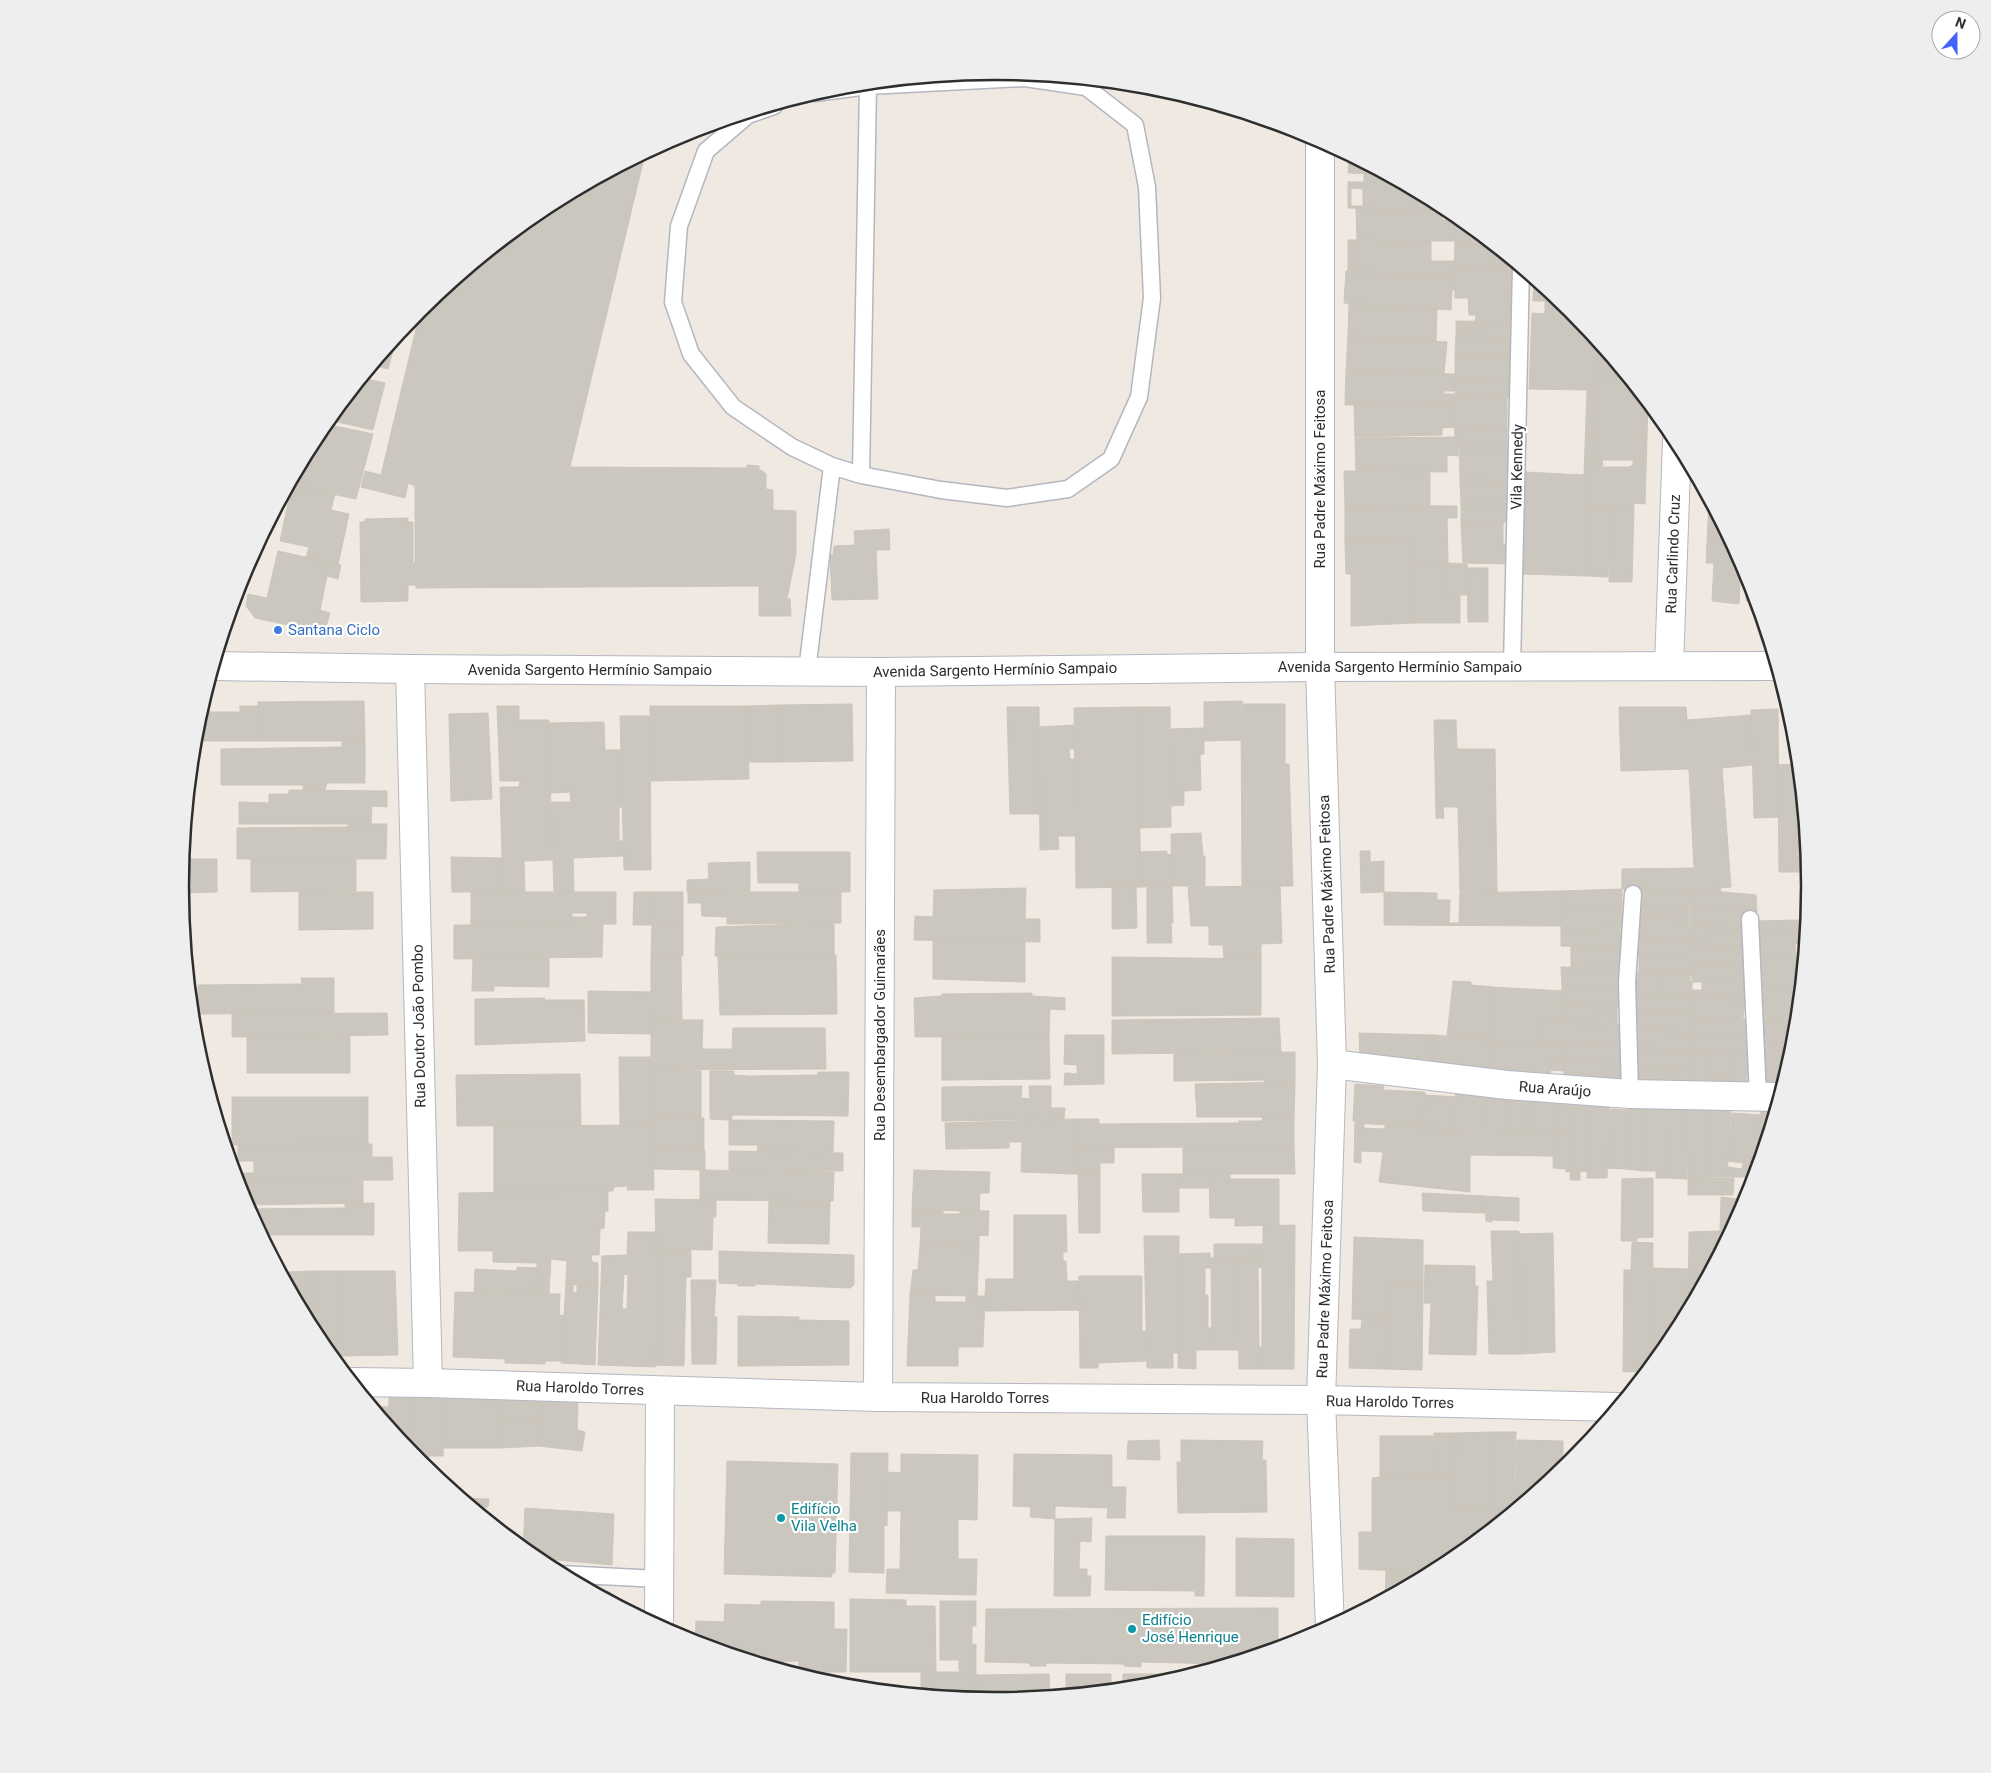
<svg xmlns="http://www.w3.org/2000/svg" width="1991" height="1773" viewBox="0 0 1991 1773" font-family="Roboto,sans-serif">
<rect width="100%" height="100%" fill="#efe9e1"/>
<path fill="#cbc7bf" stroke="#cbc5ba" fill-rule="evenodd" d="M645 154 570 467 747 468V465L759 466V469L766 474V489L773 490V510L796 511V554L787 599H790L791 616H759V586L416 588V585H408V601L361 602 360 522H365V519L408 518V522H413V563H415V486L408 483 405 498 361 487 365 471 381 475 421 308 543 208Z
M1349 157H1351L1384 174 1348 173Z
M1364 174H1384L1444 206V210L1348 208V182H1364ZM1351 188 1363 189V206H1351Z
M1356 208 1442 210V220H1455V241H1357Z
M1451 213 1454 214 1497 249 1466 245 1465 241H1455V220H1451Z
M1348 240H1352V272H1348Z
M1352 240 1431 241V261H1454V277L1352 272Z
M1455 241H1465L1466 245 1497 249 1511 260V270L1454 271Z
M1519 270V322L1475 321 1476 315H1469L1468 298H1455L1454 271Z
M1346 271 1454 277 1455 290H1452L1451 310 1344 303Z
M1534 279 1572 310 1596 339 1588 576 1522 574 1525 472 1584 475 1587 390 1529 389 1532 313 1545 314V301H1533Z
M1349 304 1437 309 1436 341 1348 336Z
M1456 321 1519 322 1518 338 1456 335Z
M1456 335 1518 338V357L1455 355Z
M1348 336 1447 342 1444 374 1346 371Z
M1596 339 1613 359H1595Z
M392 343 395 344 388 369 380 367 381 364 376 363Z
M1455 355 1517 357V380L1455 378Z
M1595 359H1613L1626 376H1595Z
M1346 371 1455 374V391H1444V394H1455V404L1345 405Z
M1595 376H1626L1645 399 1643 460H1592Z
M363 378 385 383 373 430 329 420Z
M1455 378 1517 380 1515 398 1455 397Z
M1455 397 1507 398V429L1454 427Z
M1645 399 1648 402 1645 504 1634 503V506L1590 505 1592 460H1602L1603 467H1630V466H1633V460H1643Z
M1455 404 1454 427 1442 428V435L1355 437 1354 405Z
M325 424 373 434 356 499 290 485 318 433Z
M1454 427 1507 429V448H1459L1458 437H1455Z
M1458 437V456L1447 455V472L1356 471 1355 438Z
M1459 448H1510L1509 481 1460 480Z
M1344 471 1430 472V506L1345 505Z
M1460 480 1517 481V504H1461Z
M292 485 335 494 331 510 349 514 338 565 306 558 309 547 280 541Z
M1709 500 1741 561 1739 604 1712 601 1714 563H1706Z
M1461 504H1508V522L1461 523Z
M1345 505 1457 506V518H1447L1448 563H1414V542L1345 540Z
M1590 505 1610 506 1608 577 1588 576Z
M1610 506H1634L1632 582H1609Z
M1503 522V544H1510V564L1463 563 1461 523Z
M889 529 890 550H876L878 599 832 600 830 555H833L834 546 855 545 854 531Z
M1345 540 1414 542 1413 623 1351 626V574H1346Z
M278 551 341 565 338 579 327 576 320 610 330 613 325 630H312L255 618 246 606 248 594 267 598Z
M1414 563H1447V595H1460V623H1413Z
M1447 563 1467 564 1468 595H1447Z
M1467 568H1488V622H1468Z
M1747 571 1749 575 1757 601H1746Z
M364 701 365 741H258V702Z
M1242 701V740L1204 741V702Z
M852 704 853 761 779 762V705Z
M1241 704H1285V764H1289L1293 886H1242Z
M779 705V762H748V706Z
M240 706H258V741H195L196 727 201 710V712H240Z
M497 706H519V720H549L552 860 524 861 525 892H503L500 787H519L520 781H500Z
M650 706H748L749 779 651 781Z
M1007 707H1039L1040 814H1010Z
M1137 707 1141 887 1076 888 1074 708Z
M1137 707H1170L1171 827 1140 828Z
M1619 707H1686L1687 720 1751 715 1752 765 1722 768 1731 887 1689 890 1622 889V869L1694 868 1689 769 1621 771Z
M1778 709 1779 817 1754 818 1751 710Z
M488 713 492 799 451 801 449 714Z
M620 716H650L651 870H624Z
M1434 720H1456L1457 749H1495L1497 892H1460L1458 807H1443L1444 818H1436Z
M604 722 605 750H621L622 807H619V841H623V856L573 858 574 892H554L551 802H571L570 792 551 793 549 723Z
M1074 725V749H1069L1070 759H1074L1075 836H1058L1059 849 1040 850 1039 727Z
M1204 728V754L1200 755 1201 790 1184 791V805L1171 806V729Z
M342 741H365V783H327L325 790H303V785H221V749L342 747Z
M1799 764V872H1779L1778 765Z
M1799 765 1809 868H1799Z
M289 790 387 791V807L372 806 371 824H239V802L269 803V794H289Z
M348 824H387L386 859H237V828L348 827Z
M1201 833 1203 856H1205V886H1172L1171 834Z
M184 848V886H180Z
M1167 851V855L1171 854 1172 886 1141 887 1140 852Z
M1360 851H1370V862L1384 861V892L1361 893Z
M757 852H850V892H799V883H758Z
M451 857 502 858 503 892H452Z
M184 859H217V892L184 893Z
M251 859H356V891L251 892Z
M750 862V893L687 892V880L709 879 708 863Z
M1172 886 1173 923H1171L1172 943H1147V887Z
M1280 886 1282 943 1261 944V959L1224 958 1223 945H1209V926H1191L1188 887Z
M1112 887H1136L1137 928 1112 929Z
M1026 888 1025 919H1040V942L914 940 915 916 933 917 934 890Z
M1721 888 1720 891 1723 892 1756 895 1757 912 1690 909 1689 890Z
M1622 889V911H1561V891Z
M1639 890H1689V905H1638Z
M1561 891V926L1384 925V892L1437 893V900H1450L1449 923H1459L1460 893Z
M299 892H373V929L299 930Z
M471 892H616V924L471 925ZM572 913H587V917H572Z
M634 892H652V925H633Z
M652 892H683V924L652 925Z
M688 892H841V923L727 924V917L702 916 701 903H688Z
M1638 905H1689V920L1638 918Z
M1690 909 1744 911 1745 930 1690 925Z
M1561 911H1622V928L1561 929Z
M1638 918 1689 920V939L1638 937Z
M1799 920V934L1755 935 1754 921Z
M834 923V955L715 956 716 927Z
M683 924V956L651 957 652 925Z
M454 925H603L602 957 454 959Z
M1690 925 1711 927V945L1689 944Z
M1711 927 1745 930 1744 947 1711 945Z
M1561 929H1620L1621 948 1561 946Z
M1799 934V944H1795L1796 954H1757L1755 935Z
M1638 937 1689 939 1690 956H1637Z
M933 940 1025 942V982L933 979Z
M1689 944 1744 947V964L1689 961Z
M1571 947 1621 948V968H1571Z
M1804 953 1803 963H1800V986L1757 987V954Z
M836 955 837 1014 720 1015 718 956Z
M681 956 682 1021 651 1020V957Z
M1639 956H1690V975L1639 972Z
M1112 957 1261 959V1015L1112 1016Z
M549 958V987L494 986V991H472L473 959Z
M1689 961 1744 964 1745 982H1692V975H1690Z
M1561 967 1618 968V987H1562Z
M1633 972 1658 973 1657 993 1633 992Z
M1658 973 1690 975V996L1657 993Z
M301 978H334V1013L198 1014V985L302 984Z
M1453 981 1471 982V985L1494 987 1492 1040 1447 1036Z
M1690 981 1692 982V990H1702V982H1745V1000L1690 998Z
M1801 986 1797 1022 1757 1024V987Z
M1494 987 1562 991 1560 1023H1539L1538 1045 1492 1040Z
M1562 987H1623L1624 1008 1561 1007Z
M588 991 652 992 651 1034 588 1033Z
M1633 992 1690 996V1013L1633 1010Z
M1032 993V996L1065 998V1010L1050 1009 1049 1036 915 1037 914 998 942 996V994Z
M545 998 544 1000H584L585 1041 475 1045V999Z
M1690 998 1745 1000 1743 1018H1690Z
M1561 1007 1617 1008V1025L1560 1023Z
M1633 1010 1690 1013V1034L1632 1028Z
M387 1013 388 1035 232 1037V1014Z
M1279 1018 1281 1052 1112 1054V1020Z
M1690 1018 1752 1019 1751 1036H1690Z
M651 1020H703L702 1049H732L733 1028H825L826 1069 651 1070Z
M1797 1022 1795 1042 1757 1043V1024Z
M1539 1023 1625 1024 1624 1046 1565 1044V1048L1538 1045Z
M1632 1028 1690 1034V1053L1631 1046Z
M1359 1033 1433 1035 1431 1066 1360 1059Z
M1065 1035H1104V1084L1064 1085 1065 1073 1077 1074V1065L1064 1064Z
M1433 1035 1492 1040 1488 1072 1431 1066Z
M350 1036V1073H247V1037Z
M1049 1036 1050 1079 942 1080V1037Z
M1690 1036H1751V1054L1690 1053Z
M1492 1040 1565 1048 1564 1060 1552 1059 1550 1077 1488 1072Z
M1795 1042 1784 1082 1762 1083 1757 1043Z
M1565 1044 1624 1046 1623 1065 1564 1060Z
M1634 1047 1690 1053V1071L1633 1066Z
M1295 1052V1082L1264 1083V1080L1174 1081V1054Z
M1690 1053H1708L1707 1074 1729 1076 1728 1092H1690Z
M1708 1053 1731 1054 1729 1076 1707 1074Z
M1731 1054H1748L1746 1092H1728Z
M619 1057H651L652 1125H620Z
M1552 1059 1564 1060V1071L1550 1070Z
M1564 1060 1621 1065 1620 1083 1564 1078Z
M1639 1066 1690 1071V1090L1639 1087Z
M651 1070 701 1071V1118L652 1117Z
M710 1071H734V1075L750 1076 818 1075V1072H849L848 1116 732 1115V1119L729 1120 710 1119Z
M580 1074 581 1125 457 1126 456 1075Z
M1295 1082 1294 1117H1197L1195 1084Z
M1355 1084 1384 1086 1383 1090 1424 1092 1426 1095 1421 1127 1355 1123V1121H1353Z
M1022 1086 1021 1098 1030 1099 1029 1086H1051V1108H1065L1064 1119 942 1121V1087Z
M1456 1092 1484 1094 1482 1130H1452Z
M1484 1094 1509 1098 1507 1130H1482Z
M1426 1095 1456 1097 1452 1130 1421 1127Z
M232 1097H368V1144L232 1145Z
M1509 1098 1529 1100 1527 1130H1507Z
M1529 1100 1554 1102V1130H1527Z
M1554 1102 1572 1103V1131L1554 1130Z
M1591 1102 1610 1103 1607 1178H1587Z
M1572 1103 1591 1104 1587 1172 1580 1171V1180H1570Z
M1628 1104 1645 1105 1643 1171 1625 1169Z
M1645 1105H1667L1666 1178H1656V1171H1643Z
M1731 1106 1727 1177H1708V1108Z
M1687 1108H1708V1177L1688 1178Z
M1611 1109 1627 1110 1625 1169 1607 1168Z
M1666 1109 1687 1110V1179L1666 1178Z
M1761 1111 1775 1112 1759 1165H1757Z
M1732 1113 1761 1115 1755 1177H1727L1728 1167 1742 1169 1743 1163 1728 1161Z
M652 1117 704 1118V1151L653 1150Z
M1262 1117H1294V1146L1075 1148V1119H1099V1124L1239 1123V1121H1263Z
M1075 1119 1074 1174 1021 1172 1022 1142H1009V1148L946 1149 945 1123Z
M729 1120 834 1121 833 1152 757 1151 758 1145H729Z
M1355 1123 1364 1124V1128L1385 1129V1125L1470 1131 1554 1130 1553 1156 1470 1155V1192L1379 1182 1383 1152 1361 1151V1163L1354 1162Z
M652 1125 654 1190H627L628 1186 614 1187 613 1191 494 1192V1126Z
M1554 1130 1572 1131 1570 1171 1566 1172V1169L1553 1168Z
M372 1144V1157H392L393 1180 239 1181V1173H254V1161H238V1145Z
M1294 1146 1295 1174H1183V1147Z
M1075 1148H1114V1163H1100V1174H1074Z
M653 1150 705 1151V1170L654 1169Z
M729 1151 843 1153V1171L729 1170Z
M700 1170 834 1172 833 1201 700 1200Z
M914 1170 990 1172 989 1193H980L979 1211 912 1210Z
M1078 1174H1100V1233H1079Z
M1142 1174H1179V1212H1143Z
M1179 1174H1209V1188H1179Z
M1209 1174H1230V1179H1279V1225L1235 1226V1218H1210Z
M1653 1178V1237L1637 1238V1241H1621L1622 1179Z
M1688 1178H1721V1195H1688Z
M1721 1178H1734L1733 1195H1721Z
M237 1181H363V1203L246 1205Z
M608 1191V1211H605L604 1228 600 1229 599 1255H591L592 1262 598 1263V1284L577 1285 566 1283 567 1261 551 1259 549 1294H536L537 1263 493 1262V1251H458L459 1193Z
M1422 1193 1485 1196V1213L1423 1211Z
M1485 1196 1519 1198V1221L1492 1220V1222L1486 1221Z
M1721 1197 1748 1200 1719 1253 1720 1231Z
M655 1199 716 1200V1217H713L712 1250 656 1249Z
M769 1200 830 1201 829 1244 768 1243Z
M345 1203H374V1235H262L248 1209 345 1208Z
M912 1210H943V1214H960V1210L989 1211 988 1236 979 1235V1248L920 1246 921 1227H912Z
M1014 1215H1066L1067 1252H1063V1261H1066L1067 1281H1079L1080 1310 984 1311 986 1279H1014Z
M1295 1225 1294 1369H1262V1256L1214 1258V1244H1263V1226Z
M1491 1231H1519L1521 1354H1489L1487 1281H1493Z
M1720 1231 1719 1253 1688 1312 1689 1232Z
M628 1232H656L658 1292 656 1367 598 1365 602 1256 627 1255ZM624 1274 628 1275 627 1309H622Z
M1553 1233 1555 1352 1521 1354 1519 1234Z
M1144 1236H1179L1178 1353H1173V1368H1147Z
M1354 1237 1423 1240V1285L1388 1283 1386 1320 1352 1319Z
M1632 1242 1653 1243 1652 1365 1647 1371 1623 1372 1624 1270H1631Z
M920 1246 979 1248 977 1296 910 1295 913 1270H918Z
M656 1249H691V1277H686L684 1366 656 1365 658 1292Z
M719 1251 854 1255V1285L850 1288 755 1284V1286H738V1284L719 1283Z
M1210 1253 1211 1268H1205V1295H1208V1328H1212V1350H1196V1369L1178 1368 1179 1254Z
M1262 1256V1268L1258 1267 1259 1347H1262V1369H1239L1238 1257Z
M1238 1257V1350H1212L1211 1258Z
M1425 1265 1475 1266V1286H1478L1476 1355 1429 1354 1431 1303H1424Z
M517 1267 537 1268 536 1294 474 1293 475 1269 517 1271Z
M1652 1268 1689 1269 1688 1312 1673 1340 1659 1357H1652Z
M312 1271 313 1330 287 1283V1272Z
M312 1271H337V1356H331L313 1330Z
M337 1271H395L398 1355 337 1356Z
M1079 1276H1142V1332L1146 1331V1361L1098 1363V1368H1080Z
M691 1280H716L714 1317H717L716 1364H692Z
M566 1283 573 1284V1292L577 1293V1285L598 1284 595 1365 561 1363Z
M1388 1283 1423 1285 1422 1370 1384 1369Z
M455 1292 560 1294 559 1315 564 1316 561 1361H545V1364L505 1363V1359L453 1357Z
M910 1295H935V1302H966V1296H985L983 1347H958V1366H907Z
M738 1316 799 1317V1320L849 1321V1365L738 1366Z
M1362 1319 1386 1320 1384 1369 1349 1368 1350 1329H1361Z
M389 1398H412V1454L388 1425Z
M412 1398 446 1399 443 1456H429L428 1460 419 1463 412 1454Z
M446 1399 500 1400 501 1448H443Z
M500 1400 540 1401V1418H501Z
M540 1401 578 1402 577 1430 585 1432 582 1451 539 1446Z
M375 1406 389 1407 388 1425 375 1409Z
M501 1418H540L539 1446 501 1448Z
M1494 1432H1516L1514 1508H1492Z
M1494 1432 1492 1508 1449 1506 1450 1479H1455L1456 1433Z
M1434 1433H1456L1455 1479 1433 1478Z
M1380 1436H1433V1478L1380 1477Z
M1159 1440 1160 1460 1127 1459 1128 1441Z
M1181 1440 1263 1441 1262 1460H1266L1267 1512 1178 1513 1177 1462H1181Z
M1517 1440 1563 1441V1470L1515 1510Z
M851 1453H888L887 1526 884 1525V1573L849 1572Z
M901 1454 978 1455 977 1520 958 1519V1559H977L976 1595 886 1593 887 1569H900L901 1511H887V1472L901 1473Z
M1014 1454 1112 1455V1487H1126L1125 1518H1107L1108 1508 1055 1506V1519L1030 1517 1031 1507 1013 1506Z
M727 1461 838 1464 835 1573H832V1577L724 1574Z
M1380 1477 1450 1479 1449 1506 1514 1508V1511L1448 1565 1433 1573 1359 1569V1532H1372V1478Z
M461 1498 489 1499 488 1507H485L484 1517Z
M525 1508 614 1514 612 1565 535 1558 523 1548Z
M1092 1518 1091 1542 1080 1541 1079 1569H1087V1576H1091L1090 1596H1054L1055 1519Z
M1106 1536H1205L1204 1596H1195V1591L1105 1590Z
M1236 1538 1294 1539V1597L1236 1596Z
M1386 1571 1433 1573 1385 1598Z
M592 1591 610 1592V1600Z
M850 1599 906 1600V1606H935L936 1672H850Z
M761 1601 834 1602V1629H847L846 1672H798L799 1661 761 1662V1663L695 1643 696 1621 724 1622 725 1604 761 1605Z
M940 1601H976V1626H972V1645L976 1644V1672L959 1671V1660H940Z
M1278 1608V1649L1226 1664 1141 1662V1667L1124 1666V1664L1046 1663V1666H1030V1663L985 1662 986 1609Z
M921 1672H976V1700L955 1698V1694H921Z
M1049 1674 1050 1696 996 1702 976 1700V1675Z
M1066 1674H1111V1690L1066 1695Z
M1123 1674H1194L1154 1686 1123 1689Z"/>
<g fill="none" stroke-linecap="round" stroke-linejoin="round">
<g stroke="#b4b7c1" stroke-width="19">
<path id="service" d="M774 106 748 115 706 151 679 226 673 302 691 354 733 407 792 447 832 466 861 475 941 490 1007 498 1068 489 1111 459 1139 397 1152 298 1147 187 1135 125 1086 87 1025 78 868 86 815 93
M861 475 868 86
M1512 666 1521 268
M807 671 832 466
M1750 919 1758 1097
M1630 1094 1627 982 1633 894
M560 1574 659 1579"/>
</g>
<g stroke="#b4b7c1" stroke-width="30">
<path id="minor" d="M1320 140V667L1332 1064 1321 1400 1330 1628
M1669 666 1677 441
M410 669 428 1383
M1332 1064 1507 1085 1630 1094 1779 1097
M353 1382 428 1383 878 1397 1321 1400 1618 1407
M878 1397 881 672
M659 1627 660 1391"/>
</g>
<g stroke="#b4b7c1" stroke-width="30">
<path id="secondary" d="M214 666 410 669 881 672 1320 667 1776 666"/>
</g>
<use href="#service" stroke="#fff" stroke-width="16"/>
<use href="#minor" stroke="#fff" stroke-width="28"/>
<use href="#secondary" stroke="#fff" stroke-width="28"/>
</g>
<circle fill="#3f7fe0" stroke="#fff" stroke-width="2" cx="278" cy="630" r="5"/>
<g fill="#0f9aa8" stroke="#fff" stroke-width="2">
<circle cx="781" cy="1518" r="5"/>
<circle cx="1132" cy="1629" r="5"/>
</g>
<g text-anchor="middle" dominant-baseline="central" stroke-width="4.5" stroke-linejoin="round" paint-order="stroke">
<g font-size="15" fill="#2e2e2e" stroke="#fff">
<text transform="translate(1517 467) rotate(-89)">Vila Kennedy</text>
<text transform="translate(1320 479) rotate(-90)">Rua Padre Máximo Feitosa</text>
<text transform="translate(1673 554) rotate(-88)">Rua Carlindo Cruz</text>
<text x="1400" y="667">Avenida Sargento Hermínio Sampaio</text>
<text x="590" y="670">Avenida Sargento Hermínio Sampaio</text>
<text transform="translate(995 670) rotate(-1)">Avenida Sargento Hermínio Sampaio</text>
<text transform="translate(1327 884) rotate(-92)">Rua Padre Máximo Feitosa</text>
<text transform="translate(419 1026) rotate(-91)">Rua Doutor João Pombo</text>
<text transform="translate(880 1035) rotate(-90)">Rua Desembargador Guimarães</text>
<text transform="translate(1555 1089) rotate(4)">Rua Araújo</text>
<text transform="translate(1325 1289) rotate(-88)">Rua Padre Máximo Feitosa</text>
<text transform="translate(580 1388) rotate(2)">Rua Haroldo Torres</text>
<text x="985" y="1398">Rua Haroldo Torres</text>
<text transform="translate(1390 1402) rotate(1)">Rua Haroldo Torres</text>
</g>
<g font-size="15" fill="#366cbe" stroke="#fff" text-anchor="start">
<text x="288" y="630">Santana Ciclo</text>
</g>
<g font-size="15" fill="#0d838f" stroke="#fff" text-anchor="start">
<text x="791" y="1509">Edifício<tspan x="791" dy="17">Vila Velha</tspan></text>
<text x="1142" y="1620">Edifício<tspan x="1142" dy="17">José Henrique</tspan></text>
</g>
</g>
<path d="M0 0H1991V1773H0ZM189 886a806 806 0 1 1 1612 0a806 806 0 1 1-1612 0Z" fill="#eee" fill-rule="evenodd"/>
<path fill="none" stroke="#2e2e2e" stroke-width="2.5" d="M189 886a806 806 0 1 1 1612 0a806 806 0 1 1-1612 0Z"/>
<g transform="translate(1956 35) rotate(21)"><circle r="24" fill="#ffffff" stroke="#ababab"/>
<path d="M0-4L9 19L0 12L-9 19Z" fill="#4264fb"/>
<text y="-8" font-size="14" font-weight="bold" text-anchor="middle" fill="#2e2e2e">N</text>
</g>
</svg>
